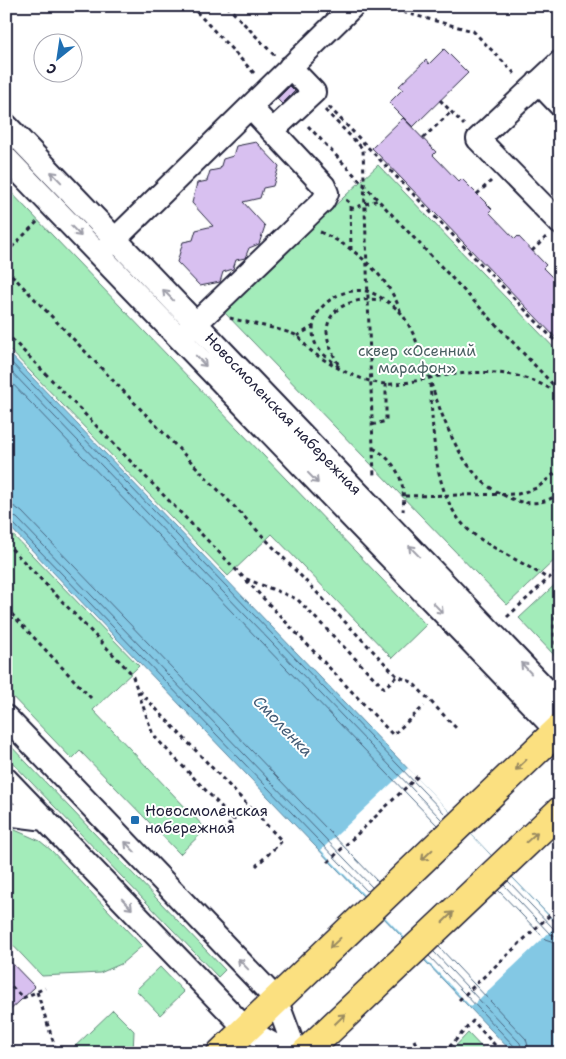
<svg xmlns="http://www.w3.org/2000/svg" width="566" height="1059" viewBox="0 0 566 1059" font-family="'Shantell Sans',sans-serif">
<rect width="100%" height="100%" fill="#fff"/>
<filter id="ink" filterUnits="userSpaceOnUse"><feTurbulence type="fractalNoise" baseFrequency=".02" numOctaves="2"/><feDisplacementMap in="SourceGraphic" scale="10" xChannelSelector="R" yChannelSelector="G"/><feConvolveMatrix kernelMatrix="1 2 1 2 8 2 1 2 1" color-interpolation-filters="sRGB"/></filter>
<g filter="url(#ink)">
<path fill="#a3ecba" stroke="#62877a" d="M378 165 560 354V555L507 605 223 311Z
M6 187 426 625 392 658 272 534 228 576 6 346Z
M6 528 139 666 93 710 206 829 180 854 80 751 72 759 6 690Z
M560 580V651L555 656 519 618Z
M6 741 225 970 218 977 6 756Z
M6 826 40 841 51 850 142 946 121 964 100 973 42 976 6 938Z
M160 967 184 992 160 1015 136 990Z
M113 1010 134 1031 133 1053H68Z
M468 1033 487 1053H449Z"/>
<path fill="#83c8e4" stroke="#5c86a0" d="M6 350 560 927V1053H513L6 523Z"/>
<path fill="#fff" d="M408 768 557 925 471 1007 321 850Z"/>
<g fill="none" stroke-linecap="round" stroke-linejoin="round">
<path stroke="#49647f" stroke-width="1" d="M6 357 447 816
M6 366 442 820
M6 377 437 825
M6 506 15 507 22 512 378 882
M6 514 17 518 372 887
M6 520 12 522 368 892
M508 881 554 929 560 931
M504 885 550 934 560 937
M498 890 545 939 560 944
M439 947 526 1039 530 1053
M434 952 520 1043 523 1053
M429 956 515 1047 517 1053"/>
</g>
<path fill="#d8c0f0" stroke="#22223b" d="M444 49 468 73 413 127 389 103 403 89 399 86 426 60 429 64Z
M290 86 295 91 282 104 277 99Z
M403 118 436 152 433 155 459 182 462 179 492 209 489 212 515 239 518 236 546 265 543 268 560 285V342L372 148Z
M256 142 279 166 273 186 263 188 260 198 243 202 265 226 259 244 249 248 245 258 236 260 233 269 223 272 220 282 200 286 177 262 183 242 193 240 196 230 213 226 192 203 197 183 207 181 210 171 220 169 223 159 233 156 236 146Z
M6 957 35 987 6 1014Z"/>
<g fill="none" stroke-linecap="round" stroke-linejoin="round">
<g stroke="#22223b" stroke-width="26">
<path id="minor" d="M560 62 478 139 560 223
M538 82 560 105
M6 125 560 704
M272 131 314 92 290 67
M6 158 560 734
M105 249 353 6
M185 334 323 201 327 193 324 186 250 107
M6 717 276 999 296 1053
M6 779 246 1029 288 1053
M6 814 45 819"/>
</g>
<g stroke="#22223b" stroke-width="31">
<path id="major" d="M221 1053 560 728
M305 1053 560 811"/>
</g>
<path stroke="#22223b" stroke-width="3" stroke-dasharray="4 4" stroke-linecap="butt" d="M191 6 254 73
M227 6 275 56
M380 6 473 31 517 76
M440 100 464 125
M329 107 560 346
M325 110 363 149 374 478
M308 126 560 392
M423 138 451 112
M477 194 491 181
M346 200 350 203 351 250
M350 209 378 200
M320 232C354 246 390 278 401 313
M532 251 546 237
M6 253 38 221
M6 269 397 676 412 682 457 729
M230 318C243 322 288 330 297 336 302 339 305 346 310 350 329 365 361 382 385 384 402 385 418 380 434 377 480 370 519 368 559 394
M6 333 244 578 297 599 384 688 396 677
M297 336 314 326
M338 364C333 354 327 343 327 331 328 304 360 297 381 300
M339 367C331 360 316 351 314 339 307 309 338 287 366 291 376 293 394 305 401 313 412 327 419 348 425 365 438 404 451 450 481 480 489 488 500 494 510 498 526 506 546 504 560 493
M430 384C434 433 431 504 476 536 498 552 525 563 548 579
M372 425 386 421V384
M373 448C398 462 406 483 403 511
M405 496 518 494 537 488 560 469
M6 543 132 674 153 735 234 820 220 833
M560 577C556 606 549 634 560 663
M246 580 393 735 424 706
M6 608 91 698
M507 617 560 568
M139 691 282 841 256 866
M328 862 418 776
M6 981 23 998 45 988
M37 992 57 1053
M459 1000 551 914
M414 1040 420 1053
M444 1053 473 1021 502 1053"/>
<use href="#minor" stroke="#fff" stroke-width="22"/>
<use href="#major" stroke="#fbe080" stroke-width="28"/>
</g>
<defs><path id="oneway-shaft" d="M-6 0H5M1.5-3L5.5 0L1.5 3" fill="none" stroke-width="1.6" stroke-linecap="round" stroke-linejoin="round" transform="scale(1.25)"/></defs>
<g stroke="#9c9ca7">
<use href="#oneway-shaft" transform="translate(56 177) rotate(-134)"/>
<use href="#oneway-shaft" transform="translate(76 231) rotate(46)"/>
<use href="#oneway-shaft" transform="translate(168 295) rotate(-134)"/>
<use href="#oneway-shaft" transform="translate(201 361) rotate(46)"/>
<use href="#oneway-shaft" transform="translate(313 478) rotate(46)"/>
<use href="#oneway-shaft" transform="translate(414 551) rotate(-134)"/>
<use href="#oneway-shaft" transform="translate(438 608) rotate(46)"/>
<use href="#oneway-shaft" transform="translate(526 668) rotate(-133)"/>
<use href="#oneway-shaft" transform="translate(130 847) rotate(-134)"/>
<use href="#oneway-shaft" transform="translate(127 904) rotate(46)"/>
<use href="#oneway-shaft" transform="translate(243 964) rotate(-134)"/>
</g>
<g stroke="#998a61">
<use href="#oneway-shaft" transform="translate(521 765) rotate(136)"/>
<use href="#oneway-shaft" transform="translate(532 837) rotate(-43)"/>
<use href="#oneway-shaft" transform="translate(427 855) rotate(136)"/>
<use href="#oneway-shaft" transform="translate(448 917) rotate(-44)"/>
<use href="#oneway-shaft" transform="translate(335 943) rotate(137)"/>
<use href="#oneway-shaft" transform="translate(340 1019) rotate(-44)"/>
</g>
</g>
<rect fill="#1f6fb2" stroke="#fff" stroke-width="2" x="130" y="815" width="10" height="10" rx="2.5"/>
<g text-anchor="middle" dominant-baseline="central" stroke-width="4" stroke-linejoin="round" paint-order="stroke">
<g font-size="15" fill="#495f61" stroke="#fff">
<text x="417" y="351">сквер «Осенний<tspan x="417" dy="17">марафон»</tspan></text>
</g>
<g font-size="15" fill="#22223b" stroke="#fff">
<text transform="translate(283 414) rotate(46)">Новосмоленская набережная</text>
</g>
<g font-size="15" fill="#22223b" stroke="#fff" text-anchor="start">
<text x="145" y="811">Новосмоленская<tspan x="145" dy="17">набережная</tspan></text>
</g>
<g font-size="16" font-style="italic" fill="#445c76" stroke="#fff">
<text transform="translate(283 726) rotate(46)">Смоленка</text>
</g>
</g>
<rect width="566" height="1059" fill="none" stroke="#fff" stroke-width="25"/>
<rect x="12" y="12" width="541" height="1034" fill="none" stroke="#22223b" stroke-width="2" filter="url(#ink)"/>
<g transform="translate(58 58) rotate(210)"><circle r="24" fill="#ffffff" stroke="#a7a7b1"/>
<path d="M0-4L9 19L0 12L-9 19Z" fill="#1f6fb2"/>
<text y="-8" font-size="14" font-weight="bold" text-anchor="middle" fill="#22223b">С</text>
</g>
</svg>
